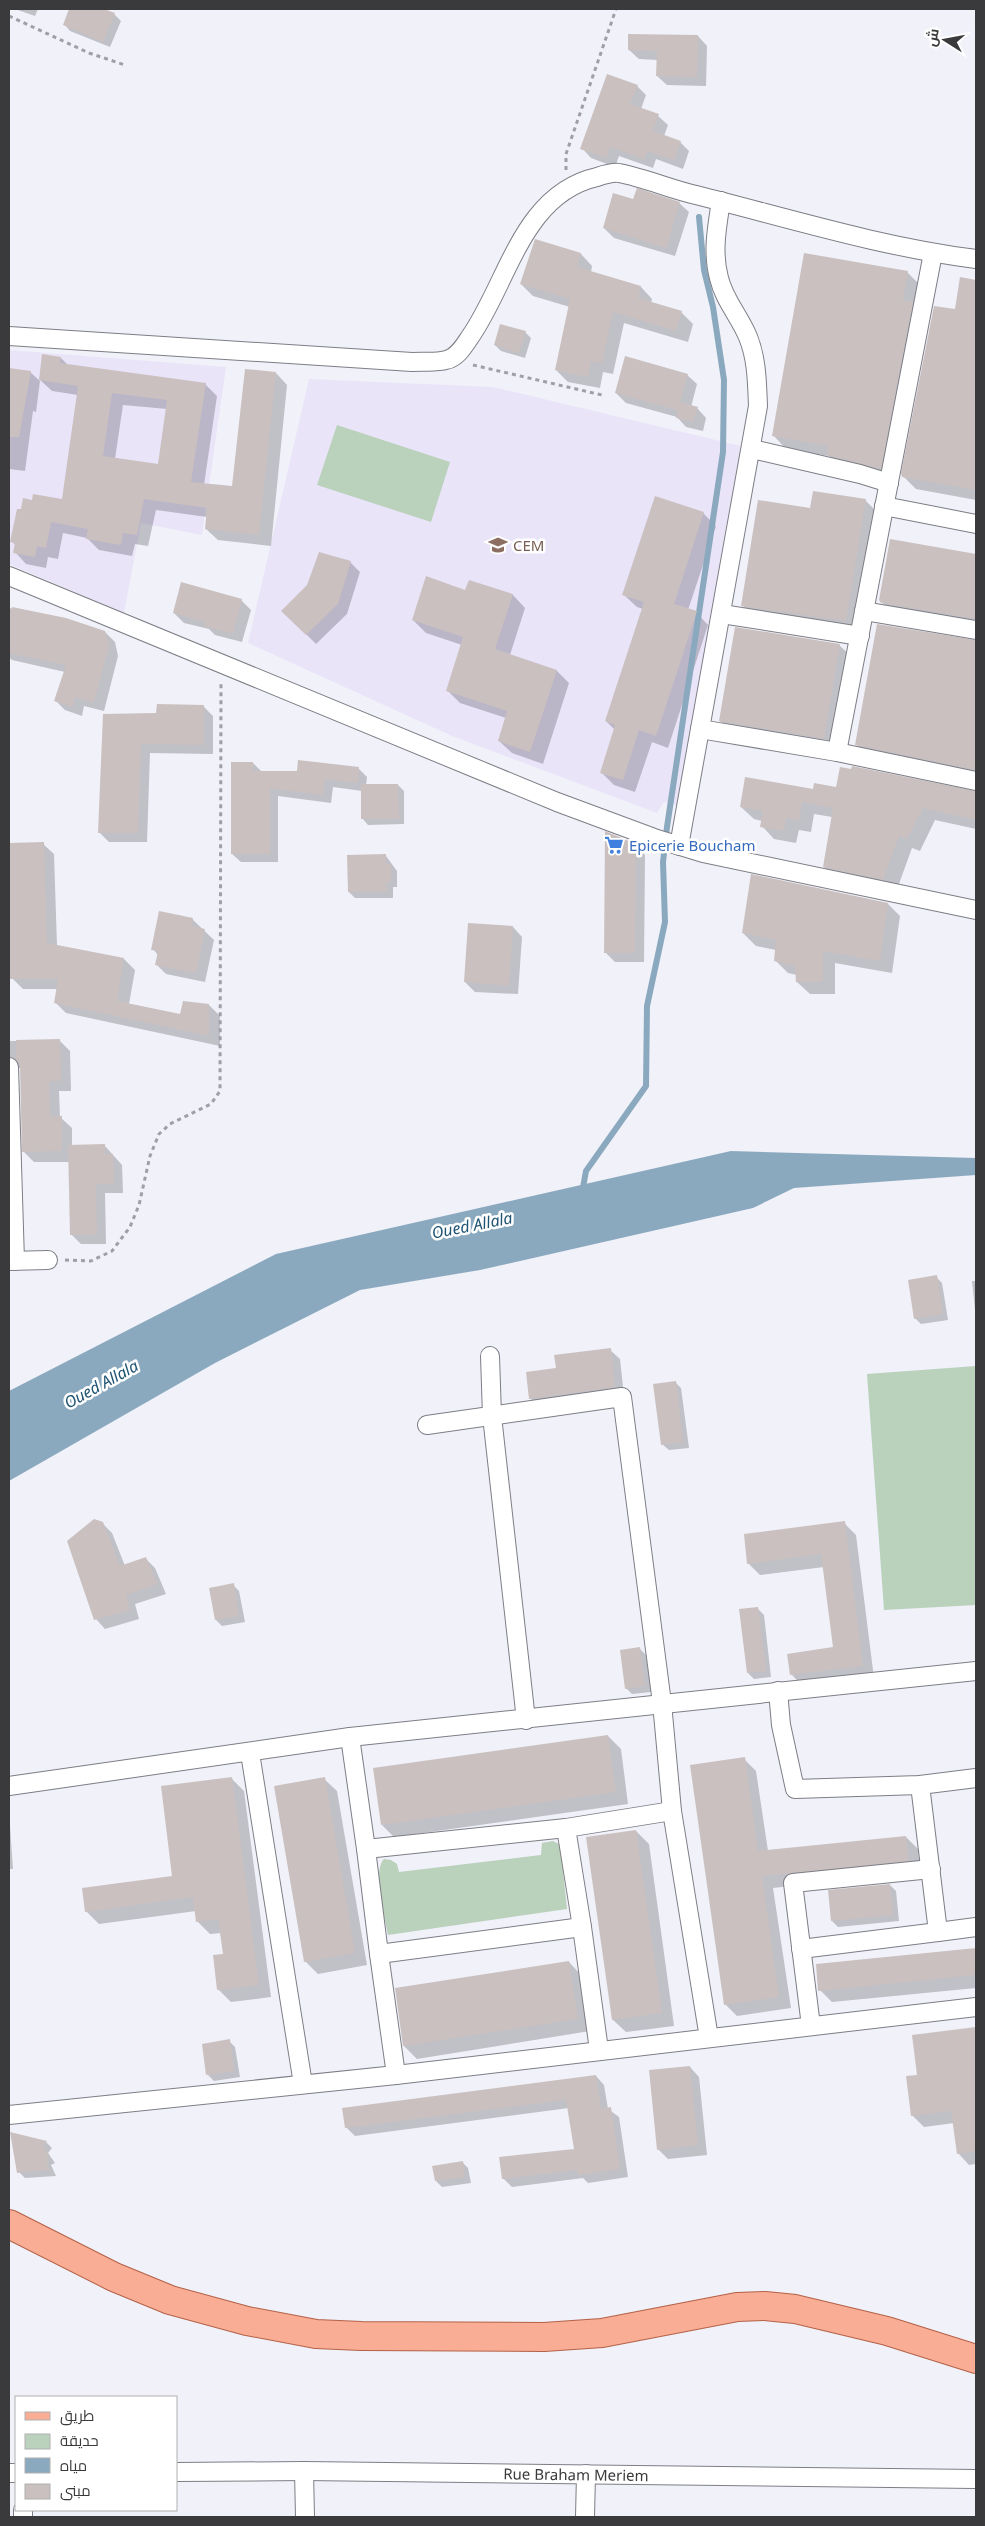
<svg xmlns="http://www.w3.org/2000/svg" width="985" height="2526" viewBox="0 0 985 2526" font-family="'Noto Sans',Cairo,sans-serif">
<rect width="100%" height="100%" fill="#f0f1f9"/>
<path fill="#eae4f9" d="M9 350 226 367 202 535 141 523 124 613 9 564Z
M309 379 493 387 741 446 680 806 664 802 657 813 452 736 248 643Z"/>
<path fill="#bad1bc" d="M337 425 450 462 431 522 317 485Z
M976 1366V1605L884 1610 867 1374Z
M553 1841 559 1844 561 1852 567 1909 388 1935C385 1918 372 1871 384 1859L391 1860 397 1864 399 1872 541 1855 542 1843Z"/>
<path fill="#8ba9be" d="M731 1151 976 1158V1175L794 1188 753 1208 480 1270 360 1290 215 1363 9 1481V1391L276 1254Z"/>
<path fill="#0003" fill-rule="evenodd" d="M15 9H38L35 16Z
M71 9H100L114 14 121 21 110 47 70 31 64 24Z
M698 36 707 46 706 86 667 85 657 76 658 60 639 59 629 50Z
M637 86 646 95 641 109 658 116 668 125 664 136 680 142 689 151 683 169 656 159 653 168 619 156 615 167 591 158 582 148Z
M634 201 679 203 689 212 675 256 614 238 604 228Z
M581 254 592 266 591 272 641 287 652 299 651 303 681 312 693 324 688 342 624 323 613 374 603 372 600 388 568 382 556 370 570 307 533 296 521 284Z
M907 272 920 285 893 481 841 468 829 456 786 449 774 436Z
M961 278 976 281V500L916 489 904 477 956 311Z
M525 332 531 338 525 358 501 351 495 345Z
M61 358 68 365 205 384 217 396 204 485 234 487 276 373 287 385 271 546 218 540 206 529 207 517 156 510 148 546 135 544 132 556 99 550 87 538 63 533 58 559 48 557 46 568 26 564 15 552 16 546 12 541 22 511 33 501H63L78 395 52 391 40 380ZM123 405 167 409 159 465 115 459Z
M9 369 30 372 40 381 36 412 33 411 25 471 9 469Z
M687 375 697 384 691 407 697 408 706 418 703 431 686 427 677 417 626 403 616 393Z
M865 500 878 513 859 633 755 619 743 606 811 509Z
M703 513 716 526 688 610 696 612 708 625 668 748 652 742 635 792 614 785 601 772 615 730 606 721 643 609 637 607 624 595Z
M891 540 976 556V629L894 615 882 602Z
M350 562 360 572 347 614 316 644 283 611Z
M466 591 513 595 525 608 510 655 557 671 569 683 543 764 512 753 499 741 506 718 460 703 447 690 462 645 426 633 413 620Z
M241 600 251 610 242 642 215 635 209 629 184 623 174 613Z
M9 608 66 619 105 632 115 642 118 656 104 711 84 706 82 716 65 710 56 701 65 672 12 660 9 657Z
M976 641V779L869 757 857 745Z
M839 645 852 657 836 751 733 734 720 721Z
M204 707 213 716V754L150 753 147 842H109L100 833 104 715H158Z
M253 763 262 772 359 769 367 777 366 785H398L404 791V824L368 825 362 818V791L333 787 331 803 278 796V862H241L232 854Z
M837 788 976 792V829L935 820 920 851 912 848 896 892 837 879 824 867 832 817 814 814 811 832 799 830 796 843 774 839 762 826V821L754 819 741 807 814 790Z
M43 844 54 854 57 946 124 959 135 970 129 1004 181 1015 209 1005 220 1016V1046L66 1013 55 1002 57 989H23L12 978Z
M635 845 645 855 644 962H615L606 953Z
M386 856 397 871V887H393V898H355L349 892Z
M888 904 900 916 892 973 835 963V994H810L797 982V975L788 973 775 960 776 950 756 946 743 933Z
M192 919 214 940 205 982 166 974 157 965 158 955 153 949Z
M513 927 522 937 518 994 475 992 465 982Z
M9 1041H60L70 1051 71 1091H59L60 1117 72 1128V1146H105L122 1165 123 1193H105L106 1244H81L72 1235 70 1162H34L23 1151 21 1068H14L9 1078Z
M936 1277 942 1283 948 1320 921 1324 915 1318Z
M972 1281H976V1311L975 1310Z
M610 1350 620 1359 624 1396 540 1408 530 1398 557 1370Z
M675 1382 681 1388 689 1448 669 1450 662 1444Z
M102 1523 112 1533 125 1566 145 1558 155 1568 166 1594 135 1604 139 1619 105 1629 96 1619Z
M844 1523 856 1535 874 1678 804 1687 792 1675 834 1648 824 1567 760 1575 748 1563Z
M233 1585 239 1591 245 1622 222 1626 216 1620Z
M757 1608 764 1615 771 1677 754 1679 748 1673Z
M640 1649 646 1655 651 1692 632 1694 626 1688Z
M608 1736 621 1749 628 1804 394 1837 382 1825Z
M744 1759 756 1771 768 1851 906 1837 918 1849 920 1872 773 1888 791 2008 737 2016 725 2004Z
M231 1778 244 1791 271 1997 231 2002 218 1989 224 1955 221 1933 210 1934 198 1922 196 1911 99 1924 86 1911 174 1878Z
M324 1779 337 1791 367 1965 318 1974 305 1961Z
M9 1811 13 1869H9Z
M636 1831 649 1844 674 2026 626 2032 613 2020Z
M890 1885 896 1891 899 1921 838 1927 832 1921Z
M976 1950V1988L832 2002 820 1990 818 1965Z
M569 1962 581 1975 590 2031 417 2059 404 2046 396 1989Z
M976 2029V2164L969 2165 958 2153 954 2123 924 2127 912 2115 918 2076 913 2036Z
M229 2041 235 2047 240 2077 214 2081 208 2075Z
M690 2067 699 2077 707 2155 668 2159 658 2149Z
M596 2076 604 2085 608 2109 619 2117 628 2177 588 2183 583 2178 512 2187 503 2178 575 2150 569 2108 355 2136 346 2127Z
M46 2142 52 2148 48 2153 55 2163 51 2165 56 2176 25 2178 19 2172Z
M462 2162 468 2168 471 2183 442 2187 436 2181Z"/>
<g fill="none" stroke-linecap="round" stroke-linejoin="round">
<path stroke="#8ba9be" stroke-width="6" d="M582 1193 586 1171 646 1086 647 1006 665 922 663 862 667 827 723 452 724 380 713 307 704 270 699 217"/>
</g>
<path fill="#cac0bf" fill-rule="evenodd" d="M69 9H104L115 13 103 42 63 25Z
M628 34 698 35 697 77 656 76 657 51 628 50Z
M607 74 638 85 630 104 659 114 653 131 681 141 674 160 647 151 644 159 610 147 606 158 580 149Z
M637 188 680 202 666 248 603 228 613 193 633 199Z
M535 239 581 253 577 267 641 286 638 298 682 311 676 331 613 312 602 363 591 361 588 377 555 370 570 299 520 284Z
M804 253 908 271 903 300 913 302 881 469 827 455 828 446 772 436Z
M960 277 976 280V490L902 477 901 473 934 306 955 309Z
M500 324 526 331 519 353 494 345Z
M42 354 61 357 60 363 206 383 191 482 232 486 245 369 276 372 259 535 205 529 207 508 144 499 137 535 123 533 121 545 86 539 88 529 51 522 46 548 37 546 35 557 13 553 15 543 10 542 17 509H21L23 498 32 500 33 494 62 499 78 386 39 380ZM112 393 167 400 158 464 103 456Z
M625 356 688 374 680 402 698 407 693 422 676 418 677 410 615 393Z
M9 368 31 371 19 437H9Z
M813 491 866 499 846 621 741 606 758 500 810 508Z
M655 496 704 512 674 604 697 611 656 736 639 730 623 780 600 773 615 725 605 721 644 602 622 595Z
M890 539 976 554V619L881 603 879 600Z
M319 552 351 561 338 604 306 635 281 611 307 585Z
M426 576 465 590 469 580 513 594 495 649 557 670 530 752 498 741 507 711 446 691 463 637 412 620Z
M181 582 242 599 233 634 204 626 205 622 173 613Z
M12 607 66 618 105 631 109 646 94 702 75 697 73 707 54 701 66 665 9 653V618Z
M877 624 976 640V770L855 745Z
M735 627 840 644 824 739 719 721Z
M157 704 204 705V745L141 744 138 833H98L103 714 156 713Z
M298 760 359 767 358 783 325 779 323 795 270 788V854H231V762H253V771H297Z
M852 766 976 791V820L923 808 907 839 899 836 883 880 823 867 833 808 802 802 799 820 786 818 784 831 760 827 763 811 740 807 745 777 813 789 814 783 836 787 840 767 851 769Z
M361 784H398L399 819H361Z
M605 831 636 844 635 953H604Z
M44 842 47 943 124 958 117 1001 180 1014 183 1001 209 1004V1036L54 1003 58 979H10L9 843Z
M386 854V864H391V882H387V892H348L347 855Z
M751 874 888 903 880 961 823 951V982H796L795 966 774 961 776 940 742 933Z
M159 911 193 918 191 926 205 929 196 973 155 965 158 951 151 950Z
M468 923 513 926 509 986 464 982Z
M60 1039 61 1081H49L50 1116H62V1151L22 1152 20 1067 16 1059V1040Z
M105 1144V1154H113L114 1184H96L97 1235H70L68 1145Z
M937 1275 943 1314 914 1319 908 1280Z
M611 1348 615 1387 529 1399 526 1372 556 1368 554 1355Z
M676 1381 683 1442 661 1445 653 1384Z
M94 1519 103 1522 120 1566 146 1557 157 1584 126 1595 130 1610 94 1620 67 1541Z
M845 1521 863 1666 790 1675 787 1654 833 1647 821 1554 747 1564 744 1534Z
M234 1583 239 1616 215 1620 209 1588Z
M758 1607 766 1671 747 1673 739 1609Z
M640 1647 645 1686 625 1689 620 1650Z
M608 1735 616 1792 381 1825 373 1768Z
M745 1757 758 1851 906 1836 909 1861 762 1876 779 1997 724 2005 690 1765Z
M232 1777 259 1985 217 1990 213 1955 223 1954 218 1919 196 1922 193 1897 85 1912 82 1888 172 1876 161 1786Z
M325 1777 355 1953 304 1962 274 1786Z
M636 1830 662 2013 612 2020 586 1837Z
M890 1884 893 1915 831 1921 828 1890Z
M976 1948V1975L818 1991 816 1964Z
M569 1961 578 2019 403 2046 395 1988Z
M976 2027V2151L957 2154 951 2111 911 2116 906 2076 917 2075 912 2035Z
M230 2039 234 2071 206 2075 202 2044Z
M690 2066 698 2145 657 2150 649 2070Z
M596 2075 601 2109 611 2107 620 2169 578 2175 577 2170 502 2179 499 2157 574 2149 566 2100 345 2128 342 2108Z
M10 2132 47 2141 43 2146 50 2156 46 2159 50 2170 17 2173Z
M463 2161 465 2177 435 2181 432 2166Z"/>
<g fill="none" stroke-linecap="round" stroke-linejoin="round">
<g stroke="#7d7e85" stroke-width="20">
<g id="minor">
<path d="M9 336 412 362C423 361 436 363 446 360 457 358 464 346 470 337 508 283 522 194 597 177 603 175 613 172 619 173 645 178 670 189 696 195 788 218 881 247 976 259"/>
<path d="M752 449 860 474 889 483"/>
<path d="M884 506 976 524"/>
<path d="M9 576 557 802 654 838 703 853 976 910"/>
<path d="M864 611 976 630"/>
<path d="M722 614 860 636"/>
<path d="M700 729 837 752 976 781"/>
<path d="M837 752 933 253"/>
<path d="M679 846 758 406C757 383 757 359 748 337 740 317 724 300 719 278 712 252 717 227 721 201"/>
<path d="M9 1067 15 1261"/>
<path d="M9 1261 48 1260"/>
<path d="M490 1356 492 1416 526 1720"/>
<path d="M427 1425 622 1397 662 1703 672 1811"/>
<path d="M778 1691 781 1725 795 1789 920 1785 976 1778"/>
<path d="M350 1737 366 1849 566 1828 672 1811 709 2038"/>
<path d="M250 1753 303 2084"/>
<path d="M920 1785 938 1932 976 1927"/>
<path d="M9 1786 350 1737 976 1671"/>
<path d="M366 1849 379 1954 582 1927 566 1828"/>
<path d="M582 1927 599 2050"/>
<path d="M801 1949 938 1932"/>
<path d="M379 1954 396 2075"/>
<path d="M811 2026 793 1883 931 1869"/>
<path d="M9 2115 396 2075 976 2007"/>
<path d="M304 2471 305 2517"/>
<path id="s1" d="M176 2472 304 2471 976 2479"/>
<path d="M9 2473H16"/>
<path d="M23 2510V2517"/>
<path d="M585 2517 586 2474"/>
</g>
</g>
<g stroke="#b46147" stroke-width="30">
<path id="primary" d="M9 2224 114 2277 170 2300 247 2321 316 2334 361 2336 544 2337 602 2333 737 2307 765 2306 795 2309 887 2331 976 2359"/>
</g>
<path stroke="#9f9fa5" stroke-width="3" stroke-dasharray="4 4" stroke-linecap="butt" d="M9 16 89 53 125 65
M566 170V154L616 9
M473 365 602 395
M65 1260 91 1261 112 1251 130 1227 139 1205 150 1156 159 1134 170 1124 211 1104 220 1091 221 683"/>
<use href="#minor" stroke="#fff" stroke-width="18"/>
<use href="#primary" stroke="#f9ad94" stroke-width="28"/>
</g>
<defs>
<g id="school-bare" transform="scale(1.5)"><path d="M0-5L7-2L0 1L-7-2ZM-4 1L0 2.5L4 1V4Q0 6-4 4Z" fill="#8d6e63" stroke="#fff" stroke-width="2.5" paint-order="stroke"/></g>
<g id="supermarket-bare" transform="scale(1.5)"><path d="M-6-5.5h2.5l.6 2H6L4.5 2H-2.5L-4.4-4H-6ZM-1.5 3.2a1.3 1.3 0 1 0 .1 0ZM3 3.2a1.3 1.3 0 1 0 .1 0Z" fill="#3f7fe0" stroke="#fff" stroke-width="2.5" paint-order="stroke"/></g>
</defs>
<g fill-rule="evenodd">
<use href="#school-bare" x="498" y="545"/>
<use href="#supermarket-bare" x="614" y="845"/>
</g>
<g text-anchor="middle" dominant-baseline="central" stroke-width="5" stroke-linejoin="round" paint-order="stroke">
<g font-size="15" fill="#785e54" stroke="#fff" text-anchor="start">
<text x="513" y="545">CEM</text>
</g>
<g font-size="15" fill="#366cbe" stroke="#fff" text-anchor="start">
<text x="629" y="845">Epicerie Boucham</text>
</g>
<g font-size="15" fill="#3a3a3d" stroke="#fff">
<text stroke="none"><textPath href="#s1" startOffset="400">Rue Braham Meriem</textPath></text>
</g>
<g font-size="16" font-style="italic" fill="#205473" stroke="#fff">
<text transform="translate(472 1225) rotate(-11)">Oued Allala</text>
<text transform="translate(101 1384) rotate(-29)">Oued Allala</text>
</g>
</g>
<rect width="985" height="2526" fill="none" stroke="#3a3a3d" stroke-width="20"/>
<rect x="15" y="2396" width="162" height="115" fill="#ffffff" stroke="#b0b0b1"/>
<rect x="25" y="2412" width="25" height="8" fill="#f9ad94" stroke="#b0b0b1"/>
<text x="60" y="2421" font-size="15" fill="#3a3a3d">طريق</text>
<rect x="25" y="2434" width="25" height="15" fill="#bad1bc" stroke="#b0b0b1"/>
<text x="60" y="2446" font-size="15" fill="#3a3a3d">حديقة</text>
<rect x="25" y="2458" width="25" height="15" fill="#8ba9be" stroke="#b0b0b1"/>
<text x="60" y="2471" font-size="15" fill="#3a3a3d">مياه</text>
<rect x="25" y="2484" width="25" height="15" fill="#cac0bf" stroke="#b0b0b1"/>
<text x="60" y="2496" font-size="15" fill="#3a3a3d">مبنى</text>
<g transform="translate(945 40) rotate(281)" stroke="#ffffff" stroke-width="4" paint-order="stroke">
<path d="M0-4L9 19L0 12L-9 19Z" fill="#3a3a3d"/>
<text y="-8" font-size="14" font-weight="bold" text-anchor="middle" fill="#3a3a3d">ش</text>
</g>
</svg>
